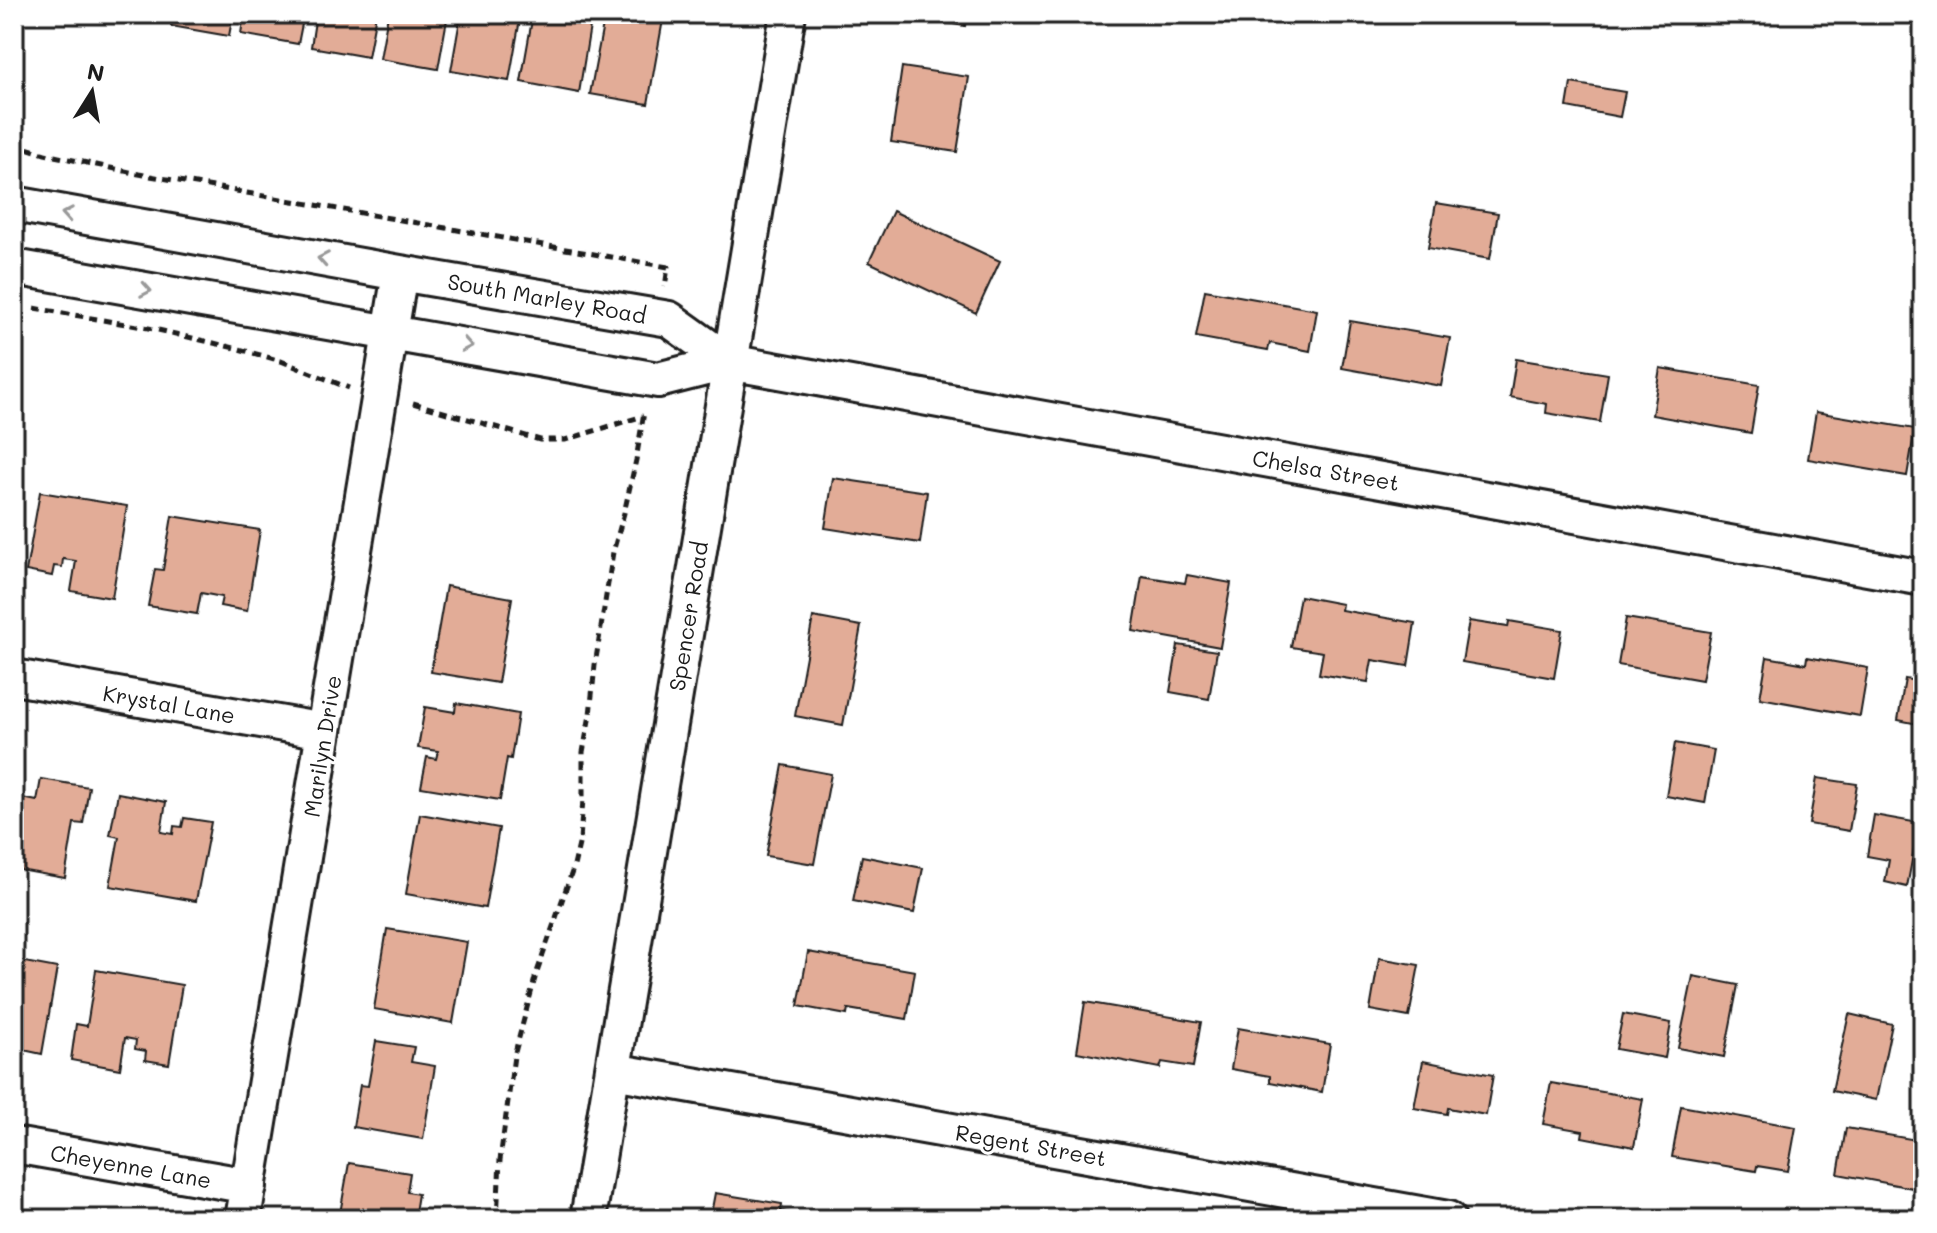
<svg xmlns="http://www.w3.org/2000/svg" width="1937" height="1233" viewBox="0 0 1937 1233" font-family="Mali,sans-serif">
<rect width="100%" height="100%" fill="#fff"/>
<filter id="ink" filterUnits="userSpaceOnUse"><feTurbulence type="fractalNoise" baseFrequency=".0125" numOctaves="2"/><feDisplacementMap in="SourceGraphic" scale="16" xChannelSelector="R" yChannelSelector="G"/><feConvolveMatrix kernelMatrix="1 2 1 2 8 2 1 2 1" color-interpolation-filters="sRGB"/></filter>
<g filter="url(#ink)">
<path fill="#e2ac97" stroke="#1c1c1c" stroke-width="2" d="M132 14H161L160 19Z
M173 14H233L229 36 171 26Z
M244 14H304L298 44 241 34Z
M316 14H376L368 57 311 47Z
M388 14H448L438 69 380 59Z
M461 14H521L509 81 451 71Z
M533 14H592L579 93 521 82Z
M605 14H664L648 104 590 94Z
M913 14H967L965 26 912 17Z
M902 67 969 77 957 152 891 142Z
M1571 83 1625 92 1620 117 1567 107Z
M1436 203 1498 213 1490 259 1428 248Z
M893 211 1000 261 976 313 869 262Z
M1205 290 1317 310 1310 351 1270 343 1268 350 1196 337Z
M1350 321 1450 338 1441 386 1342 368Z
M1516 359 1608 374 1600 422 1546 413 1547 404 1510 397Z
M1660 368 1759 385 1751 433 1652 415Z
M1816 412 1915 429 1907 476 1808 459Z
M833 478 927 492 920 543 825 528Z
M40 492 127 506 112 598 71 591 76 561 63 559 62 567 54 566 52 576 26 571Z
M172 516 260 530 247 611 220 606 222 597 201 593 197 614 148 606 155 569 163 570Z
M1187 575 1231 583 1220 647 1133 631 1142 576 1185 583Z
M446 586 512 598 498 683 431 672Z
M1300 596 1342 604 1341 610 1415 623 1408 666 1372 660 1368 682 1319 674 1323 652 1291 647Z
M813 617 861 626 843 725 795 716Z
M1626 618 1711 632 1702 680 1618 665Z
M1469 621 1508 627 1509 621 1562 630 1554 678 1462 662Z
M1178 645 1217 651 1209 699 1170 692Z
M1767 657 1806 664 1807 657 1868 668 1860 716 1760 698Z
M1905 679 1923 682V725L1898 720Z
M456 703 518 714 511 759 507 758 500 800 421 787 427 757 436 759 438 751 418 748 425 707 455 712Z
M1675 743 1714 750 1705 803 1666 796Z
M783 765 831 774 814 864 766 856Z
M1817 778 1857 784 1849 831 1809 824Z
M41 779 89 787 83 824 74 823 65 878 14 869V787L19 788 17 797 37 801Z
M118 793 166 802 161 832 173 834 174 826 182 827 184 818 211 822 196 901 110 886 119 837 110 835Z
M420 814 499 828 485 908 406 894Z
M1874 815 1919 823 1907 887 1885 882 1889 860 1867 856Z
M862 856 923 868 914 913 853 901Z
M387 929 467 942 453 1023 374 1009Z
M808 952 915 971 907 1019 848 1009 847 1015 798 1006Z
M1379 958 1419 965 1409 1017 1370 1010Z
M14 960 57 968 42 1054 14 1048Z
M96 970 182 985 169 1064 145 1060 146 1051 135 1049 136 1040 125 1038 120 1069 71 1060 76 1024 87 1026Z
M1693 976 1738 985 1724 1057 1678 1048Z
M1085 1002 1201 1022 1193 1067 1162 1062 1160 1068 1077 1052Z
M1623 1014 1671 1023 1665 1058 1616 1049Z
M1849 1014 1892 1024 1876 1100 1832 1091Z
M1238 1028 1330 1044 1322 1092 1270 1082V1076L1231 1069Z
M376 1041 414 1047 411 1062 435 1066 423 1139 353 1127 360 1085 368 1086Z
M1423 1061 1493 1075 1486 1115 1448 1108 1447 1114 1414 1108Z
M1551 1083 1643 1099 1634 1147 1582 1137 1583 1131 1543 1124Z
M1681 1106 1796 1127 1788 1171 1757 1166 1756 1171 1672 1157Z
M1846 1128 1923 1141V1190L1838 1174Z
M349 1163 410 1173 407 1192 418 1194 414 1219H339Z
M715 1193 782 1204 781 1211 820 1219H710Z"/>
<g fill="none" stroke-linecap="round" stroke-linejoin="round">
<g stroke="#1c1c1c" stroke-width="40">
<path id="street" d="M14 204 400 273 669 319 729 362
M14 267 658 380 729 362 1923 578
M14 677 324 731
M613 1071 1448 1219
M14 1145 249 1186
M243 1219 400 273
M588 1219 788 14"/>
</g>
<path stroke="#1c1c1c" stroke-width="5" stroke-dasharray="8 6" stroke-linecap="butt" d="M14 144 45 154 139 174 668 267 665 287
M34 308 154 329 239 349 281 361 349 388
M413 403 540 440H565L643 416
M497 1219 500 1160 514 1056 535 978 574 866 580 840 583 799V752L590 715 595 665 613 552 624 513 636 460 644 412"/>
<use href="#street" stroke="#fff" stroke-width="34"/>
</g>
<defs><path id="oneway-chevron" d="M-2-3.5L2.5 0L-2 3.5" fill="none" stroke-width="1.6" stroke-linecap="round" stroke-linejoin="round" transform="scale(2)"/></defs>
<g stroke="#999">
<use href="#oneway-chevron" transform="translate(67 214) rotate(-170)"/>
<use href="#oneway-chevron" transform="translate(323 259) rotate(-170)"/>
<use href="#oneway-chevron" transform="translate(146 290) rotate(10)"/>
<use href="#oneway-chevron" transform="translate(467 345) rotate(10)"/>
</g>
</g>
<g text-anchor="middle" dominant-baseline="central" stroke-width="6" stroke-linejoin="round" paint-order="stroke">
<g font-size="22" fill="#1c1c1c" stroke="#fff">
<text transform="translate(547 298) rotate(10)">South Marley Road</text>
<text transform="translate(1326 470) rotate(10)">Chelsa Street</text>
<text transform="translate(688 616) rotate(-81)">Spencer Road</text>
<text transform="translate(169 704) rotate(10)">Krystal Lane</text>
<text transform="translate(322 746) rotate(-81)">Marilyn Drive</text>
<text transform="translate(1031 1145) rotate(10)">Regent Street</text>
<text transform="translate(131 1166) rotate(10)">Cheyenne Lane</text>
</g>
</g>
<rect width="1937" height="1233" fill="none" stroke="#fff" stroke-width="48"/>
<rect x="24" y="24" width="1889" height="1185" fill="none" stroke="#1c1c1c" stroke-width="3" filter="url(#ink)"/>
<g transform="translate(92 92) rotate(11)" stroke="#ffffff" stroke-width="6" paint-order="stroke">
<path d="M0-6L14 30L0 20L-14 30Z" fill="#1c1c1c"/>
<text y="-12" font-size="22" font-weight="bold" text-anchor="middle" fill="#1c1c1c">N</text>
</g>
</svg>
